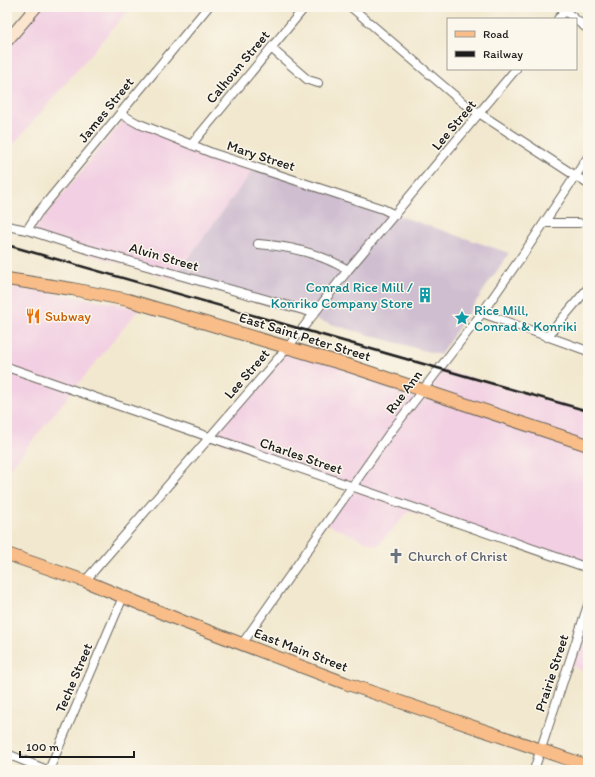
<svg xmlns="http://www.w3.org/2000/svg" width="595" height="777" viewBox="0 0 595 777" font-family="Itim,sans-serif">
<rect width="100%" height="100%" fill="#fbf7ec"/>
<filter id="ink" filterUnits="userSpaceOnUse"><feTurbulence type="fractalNoise" baseFrequency=".025" numOctaves="2"/><feDisplacementMap in="SourceGraphic" scale="8" xChannelSelector="R" yChannelSelector="G"/><feConvolveMatrix kernelMatrix="1 2 1 2 8 2 1 2 1" color-interpolation-filters="sRGB"/></filter>
<filter id="wash" filterUnits="userSpaceOnUse"><feTurbulence type="fractalNoise" baseFrequency=".012" numOctaves="4" result="noise"/><feDisplacementMap in="SourceGraphic" scale="16" xChannelSelector="R" yChannelSelector="G"/><feGaussianBlur stdDeviation="0.9" result="paint"/><feColorMatrix in="noise" values="0 0 0 0 0 0 0 0 0 0 0 0 0 0 0 0 0 1.4 0 .05"/><feComposite in="paint" operator="in"/></filter>
<g filter="url(#wash)">
<rect width="100%" height="100%" fill="#f2e8cf"/>
<path fill="#f2cfe2" d="M36 7H131L7 152V42Z
M122 121 255 167 173 279 28 237Z
M7 285 120 304 139 309 7 472Z
M288 347 422 388 438 368 588 412V568L409 511 377 546 326 524 352 487 209 438Z
M588 605V673L568 664Z"/>
<path fill="#cfbdd0" d="M255 167 509 253 440 355 173 279Z"/>
</g>
<g filter="url(#ink)">
<g fill="none" stroke-linecap="round" stroke-linejoin="round">
<g stroke="#67635b" stroke-width="10">
<path id="minor" d="M351 7 462 102 588 184
M561 7 575 19
M558 19 567 8
M576 20 588 29
M271 48 308 80 318 83
M121 114 137 123 212 153 383 209 395 215
M191 145 305 7
M544 223H579
M7 226 27 230 83 248 314 313
M27 230 38 213 208 7
M258 244C289 246 321 254 348 270
M482 313 588 351
M547 337 588 288
M7 367 588 568
M85 581 288 347 348 270 516 69
M242 644 389 434 482 313 524 253 588 157
M7 754 47 770
M49 770 123 597
M534 770 588 605"/>
</g>
<g stroke="#67635b" stroke-width="13">
<path id="secondary" d="M7 41 36 7"/>
</g>
<g stroke="#67635b" stroke-width="14">
<path id="primary" d="M7 279 72 289 128 300 347 365 588 445
M7 554 85 581 184 622 345 683 588 766"/>
</g>
<use href="#minor" stroke="#fff" stroke-width="8"/>
<use href="#secondary" stroke="#fce5cf" stroke-width="11"/>
<use href="#primary" stroke="#f8bd88" stroke-width="12"/>
<path stroke="#1c1c1c" stroke-width="2.5" d="M7 245 588 411"/>
</g>
</g>
<defs>
<g id="building-bare" transform="scale(1.2)"><path d="M-4-6H4V6H1V3H-1V6H-4ZM-2.5-4.3h1.7v1.8h-1.7ZM.8-4.3h1.7v1.8H.8ZM-2.5-1h1.7V.8h-1.7ZM.8-1h1.7V.8H.8Z" fill="#0f9aa8" stroke="#fbf7ec" stroke-width="2.5" paint-order="stroke"/></g>
<g id="restaurant-bare" transform="scale(1.2)"><path d="M-5-6h1v4h1v-4h1v4h1v-4h1v5L-1.5 .5V6h-2V.5L-5-1ZM5-6V6H3V1.5H1.5Q1.5-4 5-6Z" fill="#e8710a" stroke="#fbf7ec" stroke-width="2.5" paint-order="stroke"/></g>
<g id="sight-bare" transform="scale(1.2)"><path d="M0-6L1.8-2.2L6-1.7L2.9 1.2L3.7 5.4L0 3.3L-3.7 5.4L-2.9 1.2L-6-1.7L-1.8-2.2Z" fill="#0f9aa8" stroke="#fbf7ec" stroke-width="2.5" paint-order="stroke"/></g>
<g id="church-bare" transform="scale(1.2)"><path d="M-1.2-6h2.4v3.5h3.3v2.4h-3.3V6h-2.4V-.1h-3.3v-2.4h3.3Z" fill="#6b7280" stroke="#fbf7ec" stroke-width="2.5" paint-order="stroke"/></g>
</defs>
<g fill-rule="evenodd">
<use href="#building-bare" x="425" y="295"/>
<use href="#restaurant-bare" x="33" y="316"/>
<use href="#sight-bare" x="462" y="318"/>
<use href="#church-bare" x="396" y="556"/>
</g>
<g text-anchor="middle" dominant-baseline="central" stroke-width="3" stroke-linejoin="round" paint-order="stroke">
<g font-size="14" fill="#1c1c1c" stroke="#fbf7ec">
<text transform="translate(238 67) rotate(-50)">Calhoun Street</text>
<text transform="translate(106 110) rotate(-51)">James Street</text>
<text transform="translate(454 125) rotate(-50)">Lee Street</text>
<text transform="translate(261 156) rotate(18)">Mary Street</text>
<text transform="translate(164 257) rotate(16)">Alvin Street</text>
<text transform="translate(305 337) rotate(17)">East Saint Peter Street</text>
<text transform="translate(247 374) rotate(-49)">Lee Street</text>
<text transform="translate(404 392) rotate(-53)">Rue Ann</text>
<text transform="translate(301 456) rotate(19)">Charles Street</text>
<text transform="translate(301 650) rotate(21)">East Main Street</text>
<text transform="translate(552 673) rotate(-72)">Prairie Street</text>
<text transform="translate(74 678) rotate(-67)">Teche Street</text>
</g>
<g font-size="14" fill="#0d838f" stroke="#fbf7ec" text-anchor="end">
<text x="413" y="287">Conrad Rice Mill /<tspan x="413" dy="16">Konriko Company Store</tspan></text>
<text x="474" y="310" text-anchor="start">Rice Mill,<tspan x="474" dy="16">Conrad &amp; Konriki</tspan></text>
</g>
<g font-size="14" fill="#c56008" stroke="#fbf7ec" text-anchor="start">
<text x="45" y="316">Subway</text>
</g>
<g font-size="14" fill="#5b616d" stroke="#fbf7ec" text-anchor="start">
<text x="408" y="556">Church of Christ</text>
</g>
</g>
<rect width="595" height="777" fill="none" stroke="#fbf7ec" stroke-width="24"/>
<rect x="447" y="18" width="130" height="52" fill="#fbf7ec" stroke="#a29f99"/>
<rect x="455" y="31" width="20" height="6" fill="#f8bd88" stroke="#a29f99"/>
<text x="483" y="38" font-size="12" fill="#1c1c1c">Road</text>
<rect x="455" y="51" width="20" height="6" fill="#1c1c1c" stroke="#a29f99"/>
<text x="483" y="58" font-size="12" fill="#1c1c1c">Railway</text>
<path d="M20 751v6h114v-6" fill="none" stroke="#1c1c1c" stroke-width="2"/>
<text x="26" y="751" font-size="12" fill="#1c1c1c" stroke="#fbf7ec" stroke-width="3" paint-order="stroke">100 m</text>
</svg>
